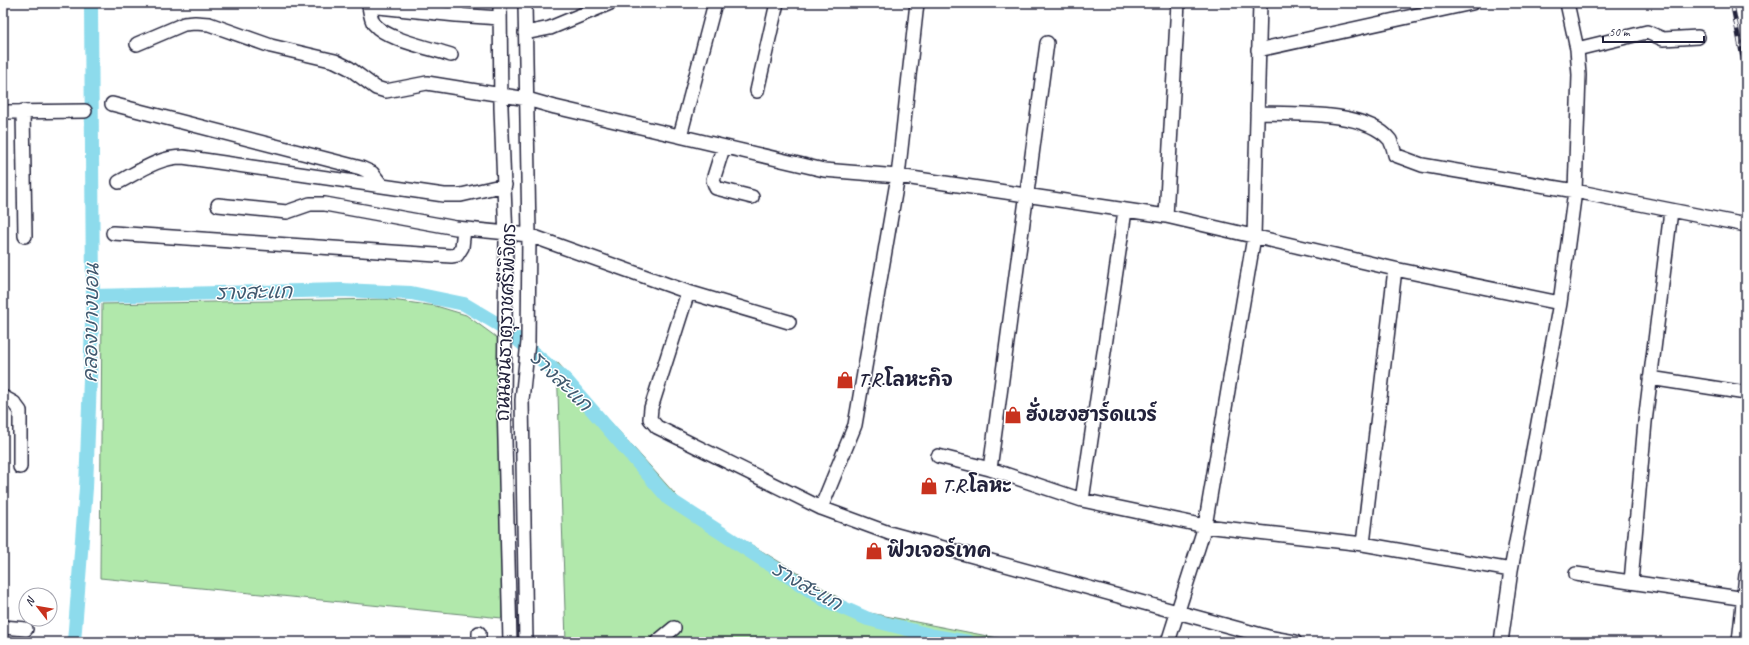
<svg xmlns="http://www.w3.org/2000/svg" width="1749" height="645" viewBox="0 0 1749 645" font-family="Caveat,'Playpen Sans Thai',sans-serif">
<rect width="100%" height="100%" fill="#fff"/>
<filter id="ink" filterUnits="userSpaceOnUse"><feTurbulence type="fractalNoise" baseFrequency=".025" numOctaves="2"/><feDisplacementMap in="SourceGraphic" scale="8" xChannelSelector="R" yChannelSelector="G"/><feConvolveMatrix kernelMatrix="1 2 1 2 8 2 1 2 1" color-interpolation-filters="sRGB"/></filter>
<g filter="url(#ink)">
<path fill="#b1e8ab" stroke="#6a8573" d="M384 299 436 306 466 315 499 339 502 618 100 578 102 304Z
M557 362 683 503 860 611 1018 642H566Z"/>
<g fill="none" stroke-linecap="round" stroke-linejoin="round">
<path stroke="#8ddbec" stroke-width="14" d="M93 296 341 290 411 293 464 304 501 326 566 380 669 499 823 599 868 619 934 636 969 642
M74 642 86 488 93 296 91 3"/>
<g stroke="#22223b" stroke-width="16">
<path id="minor" d="M370 3 369 6 456 15
M457 3 456 15 500 18
M500 3 501 108 506 239 504 400 510 642
M525 3 529 235 528 342 522 400 526 642
M369 6C370 12 371 20 374 24 387 40 431 48 451 55
M525 33 550 28 610 3
M137 44 184 24 195 23 209 24 271 46 335 61 349 68 376 88 386 91 427 83 527 99 555 107 824 170 898 176 1166 216 1395 269 1560 303
M1577 49 1647 32 1663 39 1698 37
M1258 50 1472 3
M757 91 777 3
M112 104 361 168 372 173 382 186
M23 111 25 236
M3 112 85 111
M1257 113C1291 114 1367 110 1390 140 1392 144 1394 150 1395 155L1422 165 1575 191 1746 225
M680 136 715 3
M723 148 713 180 716 188 752 197
M119 182C140 171 159 157 183 157L444 195H461L505 185
M218 205 287 212 310 204H325L456 228 529 235 688 292 789 322
M1166 216 1178 3
M113 233 451 256 457 255 462 247 464 229
M688 292 651 408 650 419 657 427 821 508 889 533 1272 638 1295 642
M1650 378 1746 393
M3 397 14 403 20 411V467
M938 456 990 469 1082 500 1205 526 1363 544 1511 570
M990 469 1047 43
M1082 500 1125 211
M821 508 855 425 898 176 917 3
M1363 544 1395 269
M1576 574 1746 599
M1631 582 1645 422 1671 211
M3 627 26 629
M479 633V642
M657 642 674 628
M1168 642 1205 526 1254 237 1260 3
M1501 642 1511 570 1560 303 1575 191 1579 75 1577 49 1567 3
M1739 642 1746 575"/>
</g>
<use href="#minor" stroke="#fff" stroke-width="13"/>
<g stroke="#22223b" stroke-width="4.5">
<path id="rail" d="M1732 3 1746 75"/>
</g>
<use href="#rail" stroke="#fff" stroke-width="3" stroke-dasharray="9" stroke-linecap="butt"/>
</g>
</g>
<defs>
<g id="shop-bare" transform="scale(1.38)"><path d="M-5-2.5h2.3a2.7 3.5 0 0 1 5.4 0H5L5.5 6h-11ZM-1.5-2.5h3a1.5 2.3 0 0 0-3 0Z" fill="#c8321e" stroke="#fff" stroke-width="2.5" paint-order="stroke"/></g>
</defs>
<g fill-rule="evenodd">
<use href="#shop-bare" x="845" y="380"/>
<use href="#shop-bare" x="1013" y="415"/>
<use href="#shop-bare" x="929" y="486"/>
<use href="#shop-bare" x="874" y="551"/>
</g>
<g text-anchor="middle" dominant-baseline="central" stroke-width="3" stroke-linejoin="round" paint-order="stroke">
<g font-size="19" fill="#22223b" stroke="#fff">
<text transform="translate(506 322) rotate(-88)">ถนนมนธาตุราชศรีพิจิตร</text>
</g>
<g font-size="19" font-weight="bold" fill="#22223b" stroke="#fff" text-anchor="start">
<text x="858" y="380">T.R.โลหะกิจ</text>
<text x="1026" y="415">ฮั่งเฮงฮาร์ดแวร์</text>
<text x="942" y="486">T.R.โลหะ</text>
<text x="887" y="551">ฟิวเจอร์เทค</text>
</g>
<g font-size="20" font-style="italic" fill="#425a70" stroke="#fff">
<text transform="translate(254 292) rotate(-1)">รางสะแก</text>
<text transform="translate(91 323) rotate(-89)">คลองบางบอน</text>
<text transform="translate(561 381) rotate(44)">รางสะแก</text>
<text transform="translate(807 586) rotate(30)">รางสะแก</text>
</g>
</g>
<rect width="1749" height="645" fill="none" stroke="#fff" stroke-width="16"/>
<rect x="8" y="8" width="1733" height="629" fill="none" stroke="#22223b" stroke-width="1.5" filter="url(#ink)"/>
<g transform="translate(38 607) rotate(301)"><circle r="19" fill="#ffffff" stroke="#a7a7b1"/>
<path d="M0-3L7 15L0 10L-7 15Z" fill="#c8321e"/>
<text y="-6" font-size="11" font-weight="bold" text-anchor="middle" fill="#22223b">N</text>
</g>
<path d="M1603 36v6h101v-6" fill="none" stroke="#22223b" stroke-width="2"/>
<text x="1609" y="36" font-size="12" fill="#22223b" stroke="#ffffff" stroke-width="3" paint-order="stroke">50 m</text>
</svg>
